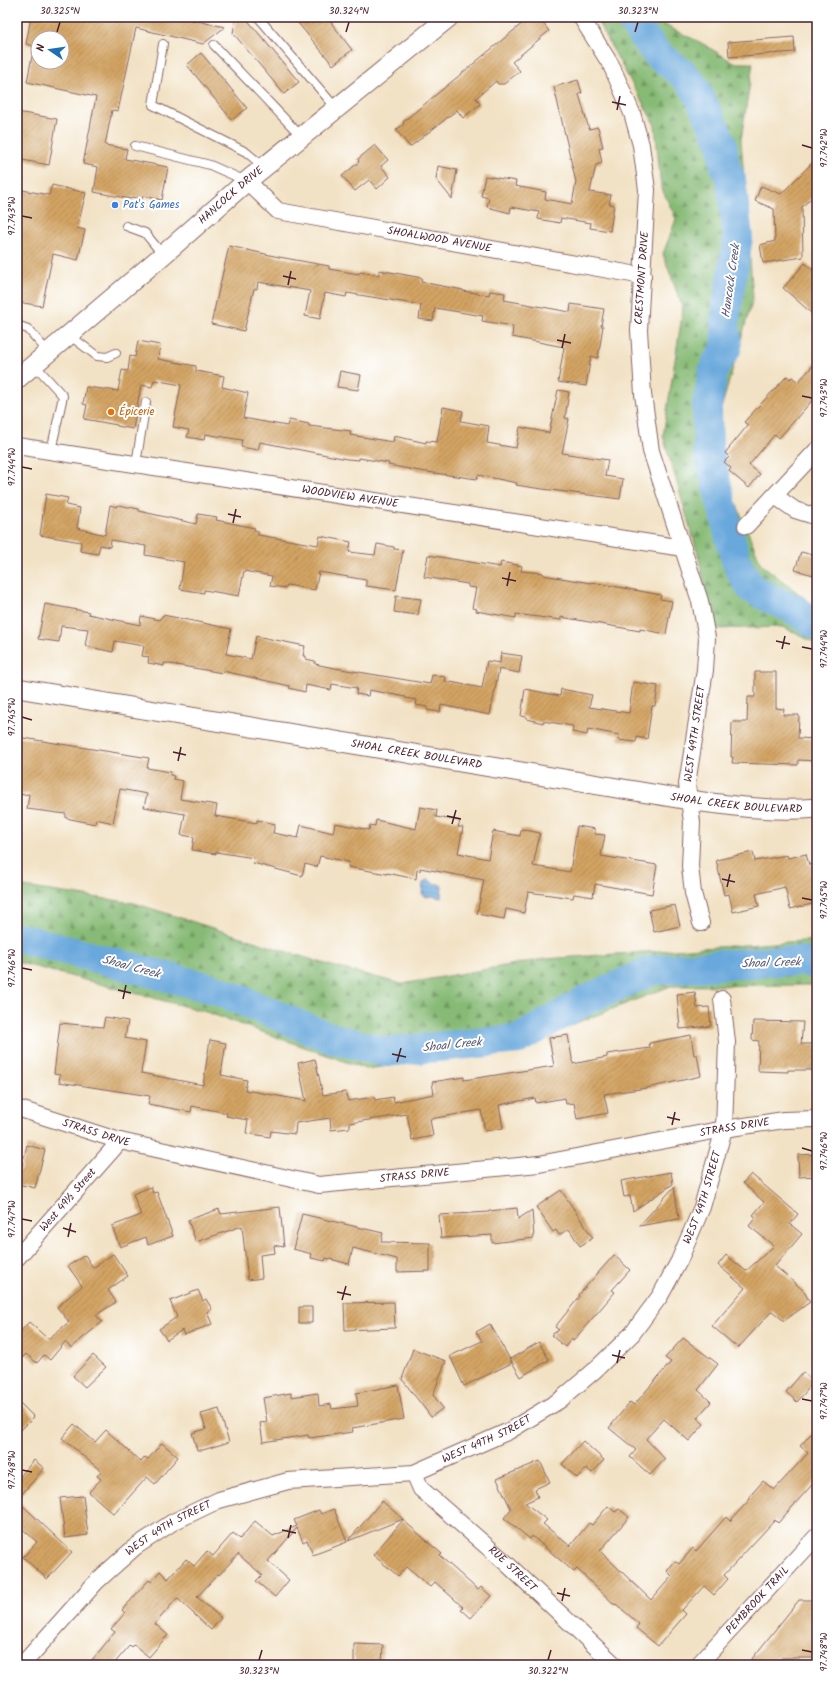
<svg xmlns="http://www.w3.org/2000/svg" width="834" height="1682" viewBox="0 0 834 1682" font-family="Kalam,sans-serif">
<defs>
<pattern id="forest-firs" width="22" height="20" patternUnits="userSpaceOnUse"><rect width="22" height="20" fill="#86ba75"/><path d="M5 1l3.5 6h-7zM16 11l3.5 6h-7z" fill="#709760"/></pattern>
<pattern id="water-rules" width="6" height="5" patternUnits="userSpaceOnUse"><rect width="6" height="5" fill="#69a8dc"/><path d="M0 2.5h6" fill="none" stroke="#5888b3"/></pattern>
<pattern id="building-hatch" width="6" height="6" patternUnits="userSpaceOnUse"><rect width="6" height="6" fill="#d3a464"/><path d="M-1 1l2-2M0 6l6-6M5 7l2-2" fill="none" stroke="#ad8553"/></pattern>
</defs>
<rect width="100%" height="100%" fill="#fff"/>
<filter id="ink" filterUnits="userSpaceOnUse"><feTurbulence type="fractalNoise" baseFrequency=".025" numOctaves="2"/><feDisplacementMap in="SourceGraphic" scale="8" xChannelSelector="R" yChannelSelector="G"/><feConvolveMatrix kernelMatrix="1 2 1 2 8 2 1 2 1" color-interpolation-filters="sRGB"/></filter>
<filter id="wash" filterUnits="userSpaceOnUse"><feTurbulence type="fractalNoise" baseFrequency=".012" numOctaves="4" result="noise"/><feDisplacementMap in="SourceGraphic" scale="16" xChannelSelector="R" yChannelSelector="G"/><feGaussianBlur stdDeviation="0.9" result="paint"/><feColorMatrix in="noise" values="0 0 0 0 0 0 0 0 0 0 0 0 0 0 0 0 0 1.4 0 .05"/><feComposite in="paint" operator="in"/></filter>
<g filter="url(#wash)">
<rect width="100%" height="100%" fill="#f2e2c5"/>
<path fill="url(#forest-firs)" stroke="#686c50" d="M595 17H657L663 24 705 45 734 63H753L741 140 753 298 719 416 722 468 761 564 817 608V644L783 627 712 629V618L697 551 663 436 683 309 663 254 676 219 661 187 655 125Z
M17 886 134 903 332 966 402 984 544 959 817 940V985L671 986 546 1035 516 1050 366 1069 206 1012 17 962Z"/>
<path fill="url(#water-rules)" stroke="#5a6484" d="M428 878 432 883 439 884 442 886 441 898 432 896 427 897 422 894 423 883Z"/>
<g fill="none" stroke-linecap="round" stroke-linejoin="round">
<path stroke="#69a8dc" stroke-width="30" d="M629 17 657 54 683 74 695 88 722 143 725 166 731 180 738 237 725 321 727 347 716 364 713 372 707 407 708 450 735 557 740 570 751 588 771 599 792 608 817 625
M17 937 217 990 326 1036 384 1052 519 1039 586 1000 653 970 773 961 817 962"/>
</g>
<g id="blocks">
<path fill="url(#building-hatch)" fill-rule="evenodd" d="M31 17H178L225 27 203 44 136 28 118 111 112 110 105 145 127 149 125 159 168 167 162 200 143 196 142 199 132 197 131 199 94 192 98 167 83 164 96 97 27 82 34 46 26 44ZM38 38H62V62H38Z
M236 17H245L299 82 284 94 233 33Z
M293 17H327L352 50 333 65Z
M530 17H538L549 31 512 62 520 71 504 84H498L496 81 476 98 480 104 463 118 457 110 410 147 396 130 404 124 403 122Z
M794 37 795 52 729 57 728 42Z
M201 53 247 108 232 120 187 65Z
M578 80 582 93 579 94 589 129 598 127 603 147 599 148 602 163 596 165 590 192 611 195 609 204 614 205 610 231 590 228 591 223 561 218 560 223 538 219 539 212 511 207 510 213 487 207 489 198 481 196 485 176 516 181 515 186 546 192 545 199 572 204 576 182 554 87Z
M17 112 57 119 49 165 17 159Z
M375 145 388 160 381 166 390 177 377 189 369 180 355 191 342 176 359 162 358 159Z
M817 158V192L802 207 803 257 763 263 760 245 775 241 774 209 755 201 761 186 781 194Z
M438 166 457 170 452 199 436 179Z
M52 185 86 193 77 228 85 230 78 260 53 254 42 306 17 302V189L49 195Z
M229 246 279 257 329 266V269L359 274 360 272 379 275V270L422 278 421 282 463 290V291L489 295 490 291 505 293 504 300 570 312 571 304 604 309 601 326H603L598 358 591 356 586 386 558 382 564 347 512 337 513 326 482 321 483 316 435 308 433 321 419 319 421 305 347 293 346 297 325 293 320 319 305 316 310 291 258 282 257 289H254L244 331 211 324Z
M805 263 817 273V318L783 288Z
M138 341 160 345 158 359 196 366V371L224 376 222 387 248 393 243 418 287 426 289 420 309 424V426L351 431 350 435 393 442 394 436 426 443V441L437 442 443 407 463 411 461 421 489 426 487 443 516 448 520 427 549 433 558 390 569 392 565 418 569 419 562 453 608 460 605 476 623 479 620 499 535 488 516 485 517 483 478 475 477 479 420 471 388 465 389 463 359 458V460L347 459 260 442 258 450 241 447 242 440 205 434 204 440 187 437 189 430 173 427 181 385 154 380 152 387 141 385 133 429 117 426V425L84 419 87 405 83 404 86 387 118 391 122 370 128 371 130 356 135 357Z
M817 361V395L779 438 775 434 749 465 760 474 749 488 729 471 731 468 724 462 729 457 725 453 748 425 744 422 787 376 790 379 792 377 798 382Z
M340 371 361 375 358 390 337 387Z
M46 494 68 498 66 505 80 508 77 528 105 535 110 505 117 507 118 505 139 509V511L196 524 198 514 217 517 216 520 255 528 254 530 258 531V535L318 545 320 536 351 542 349 552 375 555 377 544 394 547V549L403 550 396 590 366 586V580L319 572 315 590 287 585 286 588 270 586 272 576 244 571 239 596 204 590V593L180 589 184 562 145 555 146 546 111 540 110 547 100 545 98 554 80 551 81 542 40 535Z
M801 552 817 556V576L795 570Z
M428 555 500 567 501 562 522 566 521 571 543 573V575L591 583V582L661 595 660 599 672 601 666 634 640 629V631L561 617V620L516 614V618L476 611 477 609 472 608 476 588 468 587V584L424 577Z
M396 596 421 599 418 615 394 612Z
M45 604 89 612 88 614 140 625 141 616 159 620 163 615 198 622 231 629 226 654 251 659 256 636 305 646 303 656H306V659L315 661V664L329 667 430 684 432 675 446 677 445 681 482 688 487 661 500 663 501 653 522 656 519 673 499 669 490 715 441 705 440 712 427 710V707L416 705 417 700 405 698 406 697 369 690 368 696 356 694 357 688 332 684 331 690 306 685 305 692 289 688 290 686 223 671V673L164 663V666L148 663 149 657 142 656 144 646 115 641 113 652 85 646 88 629 61 626 59 642 38 639Z
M755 672H776V708L784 709 783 715H799L798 738 817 739V761L798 760V765L732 763 733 757H731L732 722H747L748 697H755Z
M633 682 658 686 655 706H652L647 739 637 737 636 742 618 740 619 735 588 729 587 735 572 732 573 726 543 721V723L527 719V717L521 716 525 689 560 696 561 689 592 695 589 707 629 713Z
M17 737 149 758 147 768 171 772 170 775 174 776 173 779 183 781 180 799 217 805 215 816 257 823V820L275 824 273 833 298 838 301 825 333 833 335 823 369 830 370 825 375 826 376 820 416 829 420 807 437 810 436 817 460 821 458 827H463L458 853 488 859 493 831 520 836 521 829 540 833 533 866 570 872 577 826 595 829V834L605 835 601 856 657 865 652 894 595 884 593 897 574 894 573 898 528 892 524 913 506 909 504 919 477 914 484 880 420 868V871L417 870 416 879 387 873V874L348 867 349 862 320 856 317 867 305 864 302 876 253 863 254 858 216 852V854L192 850 194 837 181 835 185 814 144 807 147 794 120 789 113 823 96 819 95 824 66 818V814L27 809 29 794 17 795Z
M753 852 755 861 787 855 788 858 806 854 809 865 817 863V903L790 909 785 887 756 894 759 906 733 912 729 894 724 895 716 860Z
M675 905 680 926 654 932 649 910Z
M695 992 697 1008 709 1007 711 1026 680 1029 677 994Z
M105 1017 128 1021 125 1038 146 1042 141 1073 203 1085 210 1040 226 1043 221 1075 247 1080 245 1090 306 1101 298 1063 315 1059 323 1095 345 1092 348 1101 374 1097 375 1100 393 1097 394 1102 434 1094 432 1082 464 1077V1080L554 1066 549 1038 568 1035 573 1064 607 1057V1054L650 1048 649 1043 691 1035 694 1055H697L701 1076 647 1088 604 1094 608 1113 577 1119 574 1103 566 1104 565 1098 536 1103 535 1098 499 1105 503 1128 485 1131 481 1110 430 1119 433 1136 412 1140 407 1114 350 1123V1128L331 1130 330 1118 296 1123 295 1134 271 1131 270 1137 246 1133 248 1120 226 1116 227 1113 192 1106 191 1112 148 1104 150 1096 59 1082 60 1075 54 1074 60 1023 103 1027Z
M753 1021 803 1022 801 1044H817V1070H788V1072L758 1071 759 1041 752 1040Z
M27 1145 45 1150 35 1188 17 1184V1170H21Z
M817 1154V1176L799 1177 798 1155Z
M671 1172 673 1184 633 1211 630 1196 624 1197 621 1181Z
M751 1174 798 1214 790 1224 802 1234 775 1266 803 1290 810 1302 784 1321 772 1311 738 1348 712 1326 745 1288 718 1265 726 1255 746 1271 774 1246 749 1226 756 1217 753 1215 764 1202 743 1183Z
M151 1187 153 1193 157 1192 173 1236 148 1245 146 1237 120 1247 112 1226 141 1215 133 1194Z
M674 1187 679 1219 639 1226Z
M561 1190 593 1238 580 1246 569 1229 559 1235 556 1230 553 1232 536 1207Z
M280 1207 284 1247 274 1245 275 1253 260 1255 262 1278 248 1280 242 1226 196 1242 188 1220 219 1209 221 1214Z
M517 1208 518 1219 532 1210 534 1238 492 1243V1235L441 1238 439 1215 489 1212V1211Z
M302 1214 383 1233 381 1242 430 1243V1271L397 1272V1259L353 1248 349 1264 326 1258 325 1261 311 1258 312 1254 293 1249Z
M113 1254 128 1276 108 1290 116 1302 96 1315 102 1322 71 1348 65 1342 50 1360 44 1355 37 1363 26 1354 17 1363V1335L29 1322 48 1339 69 1322 57 1307 82 1286 68 1266 85 1255 93 1268Z
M614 1255 630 1270 612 1290 615 1292 573 1341 571 1339 565 1347 551 1335 559 1330 555 1327 580 1296 579 1295 582 1291Z
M198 1290 203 1301 206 1299 212 1309 207 1312 212 1324 184 1335 182 1330 167 1340 159 1329 177 1317 170 1301Z
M394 1302 395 1328 345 1330 344 1303Z
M299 1307H312V1323H299Z
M490 1324 512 1363 464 1386 450 1356 482 1341 476 1332Z
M683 1338 718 1364 698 1390 711 1402 697 1418 704 1424 689 1441 664 1419 646 1439 665 1459 650 1475 630 1457 636 1450 609 1428 630 1402 634 1405 671 1362 665 1358Z
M539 1342 549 1360 521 1377 510 1359Z
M413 1349 446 1361 433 1395 443 1408 431 1417 402 1379Z
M93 1355 106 1367 85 1387 73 1376Z
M803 1372 814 1382 797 1402 786 1392Z
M398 1385 404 1419 352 1428 353 1432 309 1438 308 1435 263 1442 260 1423 267 1422 263 1398 291 1393V1397L318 1393 319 1406 331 1404 332 1409 358 1406 356 1393Z
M17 1400 34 1417 17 1434Z
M219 1409 229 1442 203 1450H197L192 1433 206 1429 201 1414Z
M74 1424 95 1442 106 1430 141 1462 145 1457 148 1459 162 1443 178 1457 155 1484 147 1477 114 1514 89 1492 101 1479 97 1476 101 1471 62 1438Z
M817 1427V1479L778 1523 775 1520 724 1575 728 1579 714 1595 704 1586 682 1610 686 1614 658 1646 636 1628 639 1624 616 1604 615 1605 577 1569 574 1572 532 1536 530 1539 504 1518 511 1509 497 1479 540 1461 550 1482 535 1489 538 1497 525 1503 547 1520 543 1524 570 1546 589 1523 592 1525 608 1506 615 1512 619 1509 629 1517 600 1551 651 1600 672 1576 667 1571 675 1561 679 1564 693 1548 696 1551 726 1517 730 1521 751 1498 749 1497 763 1481 774 1490 808 1453 800 1446Z
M583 1441 604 1460 592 1473 586 1468 577 1478 562 1464Z
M34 1460 44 1468 17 1500 72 1552 47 1579 23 1557 37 1542 17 1524V1480Z
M83 1496 88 1535 65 1538 60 1498Z
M382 1501 403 1519 348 1541 375 1509Z
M334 1509 347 1542 313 1555 307 1540 303 1542 297 1528 268 1561 289 1580 275 1597 256 1581 262 1575 238 1554 219 1575 218 1574 197 1597 221 1618 211 1630 177 1598 155 1624 168 1635 149 1657 134 1645 132 1647 130 1645 113 1665H88L115 1632 111 1629 125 1613 122 1610 149 1580 151 1582 160 1571 168 1579 186 1559 194 1566 207 1551 213 1556 233 1533 240 1539 255 1521 273 1536 297 1526 294 1520 319 1510 321 1514Z
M403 1520 442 1554 440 1556 478 1590 481 1587 491 1596 471 1618 461 1609 463 1607 435 1582 430 1587 406 1567 398 1576 373 1555Z
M799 1600H817V1658H782L776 1665H747Z
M354 1644 383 1645 382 1665H354Z"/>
</g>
</g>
<g filter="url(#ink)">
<use href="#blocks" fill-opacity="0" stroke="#856361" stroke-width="1"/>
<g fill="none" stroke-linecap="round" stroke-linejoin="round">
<g stroke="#856361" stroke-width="10">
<path id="service" d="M258 17 336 108
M163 44 153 105 246 152 264 167
M214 45 301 136
M135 146 210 165 246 181
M126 226 145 233 163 255
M17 325 28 329 48 352
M69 335 97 356 107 357 116 353
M34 364 63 396 51 451
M136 464 146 402"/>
</g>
<g stroke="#856361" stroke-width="18">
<g id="minor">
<path d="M581 17 611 65 632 113 641 145 647 190 639 330 643 394 651 451 700 601 707 638 705 670 687 784 692 822 690 866 693 893 701 923"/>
<path id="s1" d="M247 181 278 211 643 276"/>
<path id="s2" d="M17 446 683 548"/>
<path d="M775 496 795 510 817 517"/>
<path d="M746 526 817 450"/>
<path id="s3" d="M17 1108 120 1141 319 1185 539 1164 724 1129 784 1120 817 1119"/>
<path d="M17 1258 120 1141"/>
<path id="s4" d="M414 1473 421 1489 505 1562 615 1665"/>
<path id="s5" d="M22 1665 97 1581 135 1547 173 1522 219 1500 288 1481 414 1473 509 1431 560 1400 594 1371 632 1334 660 1296 679 1261 702 1207 724 1129 727 1042 722 999"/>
<path id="s6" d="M698 1665 817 1536"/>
</g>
</g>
<g stroke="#856361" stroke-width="21">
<g id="tertiary">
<path id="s7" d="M17 379 163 255 247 181 449 17"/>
<path id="s8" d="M17 688 689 800C732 806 774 812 817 808"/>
</g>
</g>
<use href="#service" stroke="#fff" stroke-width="8"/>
<use href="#minor" stroke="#fff" stroke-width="16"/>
<use href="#tertiary" stroke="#fff" stroke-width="19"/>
</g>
</g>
<path fill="none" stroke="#4a1f2b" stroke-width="1.5" d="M57 32 60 22M346 32 349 22M635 32 638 22M612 102 626 105M617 110 620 96M802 145 812 148M22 216 32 218M283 276 296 279M288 285 291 271M557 340 571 343M562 348 565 334M802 396 812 398M22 467 32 469M228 514 241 517M233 523 236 509M502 578 516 581M507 586 510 572M776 641 790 644M802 647 812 649M782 649 785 636M22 717 32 720M173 752 186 755M178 761 181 747M447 816 461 819M452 824 456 810M722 879 735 882M727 887 730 874M802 898 812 900M22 968 32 970M118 990 131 993M123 999 126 985M392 1054 406 1057M397 1062 401 1048M667 1117 680 1120M672 1125 675 1112M802 1148 812 1151M22 1219 32 1221M63 1228 76 1232M68 1237 71 1223M337 1292 351 1295M342 1300 346 1286M612 1355 625 1358M617 1363 620 1350M802 1399 812 1401M22 1470 32 1472M282 1530 296 1533M288 1538 291 1525M557 1593 570 1596M562 1601 565 1588M802 1650 812 1652M259 1660 262 1650M548 1660 551 1650"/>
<circle fill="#3f7fe0" stroke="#fff" stroke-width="1.5" cx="115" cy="205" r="4"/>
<circle fill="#e8710a" stroke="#fff" stroke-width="1.5" cx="111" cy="412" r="4"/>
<g text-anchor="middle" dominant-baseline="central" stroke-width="4" stroke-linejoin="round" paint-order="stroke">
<g font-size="11" fill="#4a1f2b" stroke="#fff">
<text stroke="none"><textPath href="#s7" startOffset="282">HANCOCK DRIVE</textPath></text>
<text stroke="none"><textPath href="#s1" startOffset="207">SHOALWOOD AVENUE</textPath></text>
<text transform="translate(642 278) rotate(-86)">CRESTMONT DRIVE</text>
<text stroke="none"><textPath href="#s2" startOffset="337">WOODVIEW AVENUE</textPath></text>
<text transform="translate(695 734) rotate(-82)">WEST 49TH STREET</text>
<text stroke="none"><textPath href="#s8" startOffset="405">SHOAL CREEK BOULEVARD</textPath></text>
<text stroke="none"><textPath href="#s8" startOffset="729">SHOAL CREEK BOULEVARD</textPath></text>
<text stroke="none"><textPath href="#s3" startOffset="732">STRASS DRIVE</textPath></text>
<text stroke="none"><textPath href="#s3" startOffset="83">STRASS DRIVE</textPath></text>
<text stroke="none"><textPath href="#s3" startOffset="408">STRASS DRIVE</textPath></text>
<text stroke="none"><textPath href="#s5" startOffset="874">WEST 49TH STREET</textPath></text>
<text transform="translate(68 1200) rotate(-49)">West 49½ Street</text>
<text stroke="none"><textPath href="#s5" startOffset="538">WEST 49TH STREET</textPath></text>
<text stroke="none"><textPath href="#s5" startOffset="202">WEST 49TH STREET</textPath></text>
<text stroke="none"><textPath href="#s4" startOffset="139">RUE STREET</textPath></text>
<text stroke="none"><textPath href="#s6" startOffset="88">PEMBROOK TRAIL</textPath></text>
</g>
<g font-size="11" fill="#366cbe" stroke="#fff" text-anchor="start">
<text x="123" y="205">Pat's Games</text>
</g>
<g font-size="11" fill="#c56008" stroke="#fff" text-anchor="start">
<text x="119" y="412">Épicerie</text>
</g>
<g font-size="12" font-style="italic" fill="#565672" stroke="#fff">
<text transform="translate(731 281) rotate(-82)">Hancock Creek</text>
<text transform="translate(771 963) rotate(-2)">Shoal Creek</text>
<text transform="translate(131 967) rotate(15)">Shoal Creek</text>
<text transform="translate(452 1045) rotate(-6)">Shoal Creek</text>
</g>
</g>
<rect width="834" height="1682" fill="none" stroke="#fff" stroke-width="44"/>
<g transform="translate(50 50) rotate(283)"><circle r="19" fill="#ffffff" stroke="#b7a5aa"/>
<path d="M0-3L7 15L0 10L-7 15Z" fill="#1f6fb2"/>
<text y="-6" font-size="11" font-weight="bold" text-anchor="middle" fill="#4a1f2b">N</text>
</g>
<rect x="22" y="22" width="790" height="1638" fill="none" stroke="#4a1f2b" stroke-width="1.5"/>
<g font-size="10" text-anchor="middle" fill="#4a1f2b">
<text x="60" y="14">30.325°N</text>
<text x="349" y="14">30.324°N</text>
<text x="638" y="14">30.323°N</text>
<text transform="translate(823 148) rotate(-90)" y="4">97.742°W</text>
<text transform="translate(11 216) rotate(-90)" y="4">97.743°W</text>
<text transform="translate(823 398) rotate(-90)" y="4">97.743°W</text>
<text transform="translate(11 467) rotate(-90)" y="4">97.744°W</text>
<text transform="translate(823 649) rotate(-90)" y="4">97.744°W</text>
<text transform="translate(11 717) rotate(-90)" y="4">97.745°W</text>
<text transform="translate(823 900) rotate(-90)" y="4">97.745°W</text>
<text transform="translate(11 968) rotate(-90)" y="4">97.746°W</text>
<text transform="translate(823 1151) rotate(-90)" y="4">97.746°W</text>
<text transform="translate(11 1219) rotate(-90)" y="4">97.747°W</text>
<text transform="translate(823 1401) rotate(-90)" y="4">97.747°W</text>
<text transform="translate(11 1470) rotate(-90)" y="4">97.748°W</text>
<text transform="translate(823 1652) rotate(-90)" y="4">97.748°W</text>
<text x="259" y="1674">30.323°N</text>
<text x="548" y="1674">30.322°N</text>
</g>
</svg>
